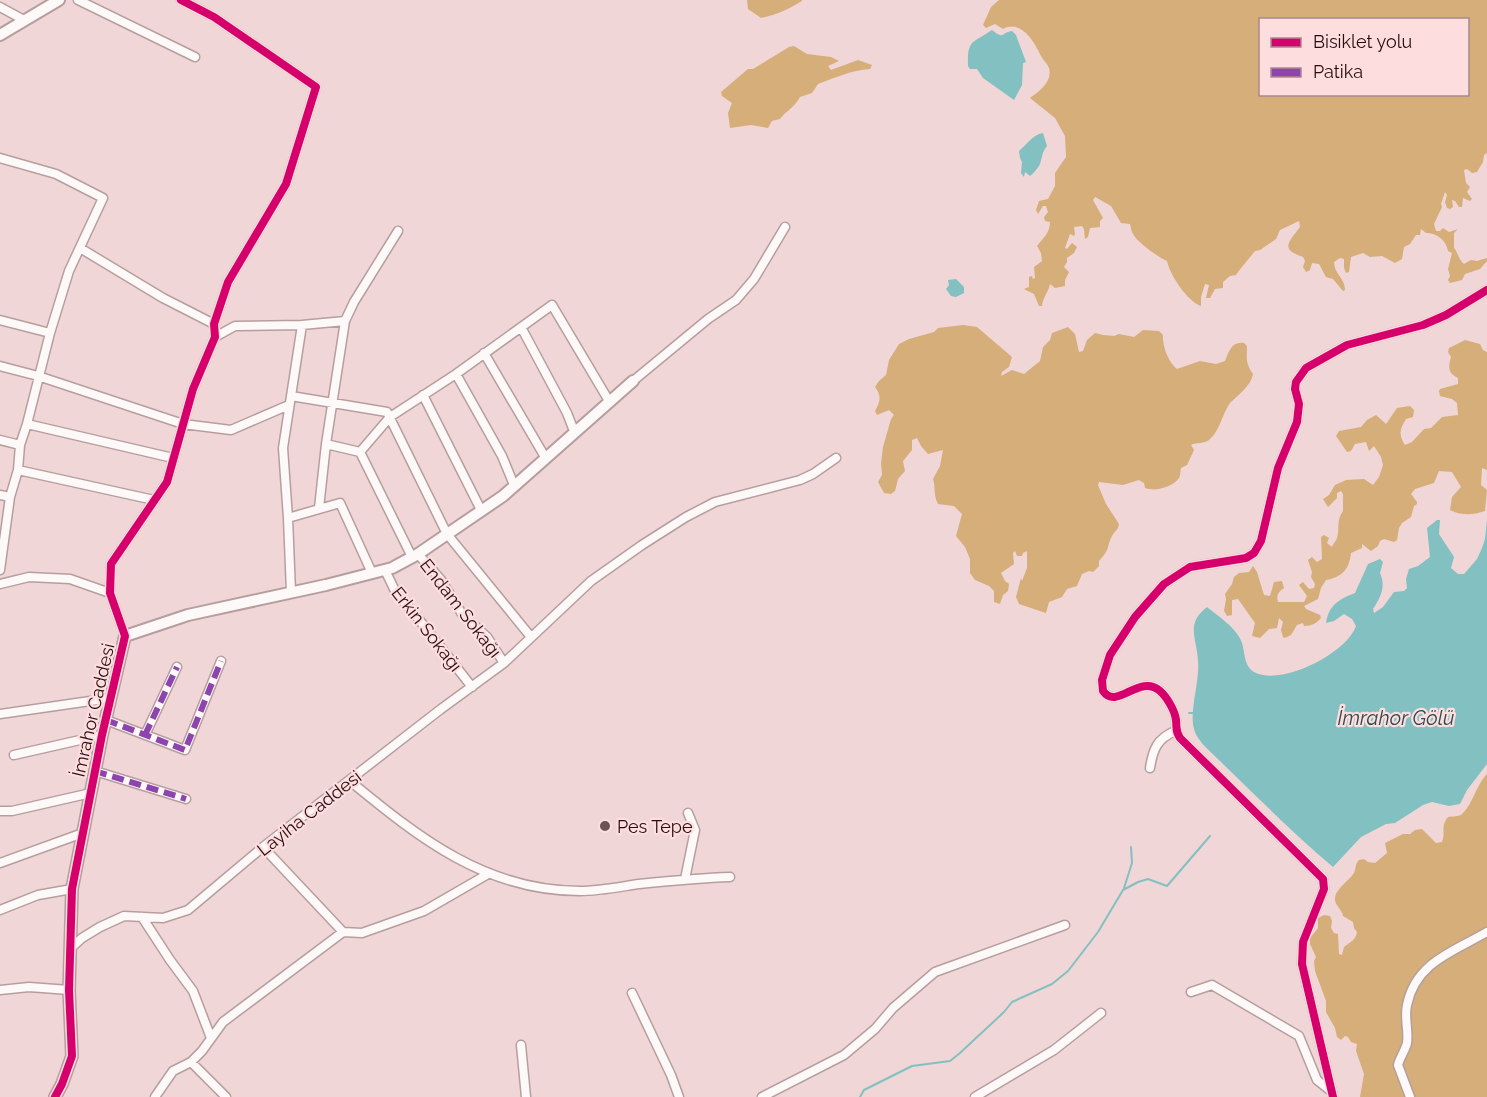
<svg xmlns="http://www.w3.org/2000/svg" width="1487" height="1097" viewBox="0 0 1487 1097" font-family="Raleway,sans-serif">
<rect width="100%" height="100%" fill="#f0d6d6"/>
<path fill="#d5ae7a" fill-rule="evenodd" d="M747 0H802V1C789 9 776 15 761 18L748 9Z
M999 0H1487V153L1484 155 1483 162 1477 172 1472 173 1467 169 1464 170 1466 183 1470 187 1467 192 1472 199 1470 201 1463 198 1462 207H1459L1455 201 1452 200 1453 207 1450 209 1447 208 1445 202 1447 195 1445 192 1441 204 1442 207 1434 224 1436 231H1440L1443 228 1449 232 1458 229 1454 233V248C1458 253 1459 260 1464 264L1471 260 1477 261 1487 258V261L1480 269 1465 274 1462 280 1450 283 1448 280 1450 276 1448 269 1452 253 1448 251C1446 240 1437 233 1426 233L1421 229 1420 235H1416L1410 244 1404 247 1402 259 1395 263 1382 256 1370 257 1363 253 1351 257 1349 272 1346 273 1344 268V259L1340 258 1334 262C1334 274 1345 278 1345 290L1343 291 1333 279 1326 277 1319 264 1312 263 1310 270 1306 272 1303 267 1305 261 1303 257C1280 249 1288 243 1300 227L1299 221 1280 230 1276 239 1260 250 1255 251C1248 260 1243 265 1236 275L1230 276 1223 282V288L1215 289 1210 298H1206L1209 285 1205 284 1201 297V306C1187 301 1170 275 1167 261 1158 257 1138 243 1133 234 1131 231 1131 227 1130 224L1121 223 1111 206 1095 197 1093 200 1103 218 1100 221V227L1090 228 1088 237 1085 239 1084 229 1082 226 1074 227 1075 234 1074 236 1070 234 1065 248 1067 249 1072 243 1077 247 1074 253 1067 258V262L1064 267 1069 272 1065 280V286L1055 288 1050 284C1048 293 1043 297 1042 306H1039L1034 294 1024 289 1029 287V277L1032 276 1033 279 1035 278 1034 267 1042 261 1041 253 1037 246C1043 238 1050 233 1050 222L1045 221 1044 217 1048 212 1046 206H1043L1038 214 1036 210 1039 201 1048 199 1055 186V173L1066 157 1065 136 1055 118 1030 98C1039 92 1053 81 1049 68 1047 63 1043 60 1041 56 1035 43 1022 19 1003 29L995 24 986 28 983 25 991 7ZM1260 20H1468V94H1260Z
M794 46 807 54 831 57 839 61 828 66 831 70 858 60 872 65 870 69C852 70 834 78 818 84L812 93 800 97C795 107 786 111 780 119L772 121 768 128 751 125 730 128 728 113 732 103 722 96 721 92 748 69H753L789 47Z
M963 325 977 327 1012 357 1009 367 1002 372 1001 376 1012 370 1024 374 1040 361 1043 347 1050 340 1052 333 1068 327 1075 334 1079 352 1083 351 1087 340 1095 333 1103 335 1114 336 1119 334 1134 337 1143 330 1159 331 1163 335C1162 346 1169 363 1177 369L1200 361 1216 364 1225 361C1229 351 1232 341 1244 343L1247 346C1247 360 1245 362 1253 374 1251 386 1238 395 1230 403 1222 414 1220 431 1209 440 1204 444 1197 442 1191 445L1194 450 1187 465 1181 468C1180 471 1181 475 1179 478 1173 487 1155 492 1145 488L1144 483 1139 480 1123 485 1099 482 1098 485 1106 504 1119 524C1118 531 1114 531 1111 538 1106 550 1110 549 1099 561V566L1093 572 1089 571 1082 574 1077 586 1067 589 1062 597 1049 602 1046 613 1019 604 1016 597 1021 578 1022 581 1027 568V551L1023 553 1022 556H1017L1015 551 1013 553 1014 564 1001 573 1005 581 1009 584 1008 591 1003 595 1000 604 994 602V591L989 586 975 580 970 573V559L965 547 956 536 962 514 954 506 938 504C933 495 936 488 933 479L940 466 943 450 928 454 921 446 917 438 912 440V450L903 461 905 471 898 479 895 491 891 494 884 493 878 482 882 475 881 463 883 447 891 419 894 415 889 410 877 415 875 411C880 402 882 396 875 387L879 381 886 375 889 360 899 344 909 339 934 332 938 328Z
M1465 340 1480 344 1483 350 1487 352V470L1482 468 1481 485 1487 490 1485 511C1473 515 1462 516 1450 510L1452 497 1461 487 1452 472 1439 471 1434 483 1415 489 1411 494 1417 502V504L1414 506 1411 517 1402 523 1399 528 1397 540 1394 542 1384 539 1380 541 1378 546 1371 551 1362 544V548L1351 553C1349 570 1342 577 1326 580L1321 588 1318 599 1304 606 1306 609 1320 615 1321 618C1317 623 1312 626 1304 626L1303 623 1297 625 1291 635 1285 638 1283 637 1281 630 1283 622 1279 618 1277 628 1269 629 1260 638 1252 636 1255 623 1238 599 1232 600V615L1227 616 1224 611 1226 599 1225 594 1232 584 1234 577 1239 573 1249 572 1253 566 1257 572 1264 595 1270 596 1274 582 1282 581 1284 588C1278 592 1276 596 1278 602H1304L1307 596 1299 585 1303 582 1309 589 1314 588 1315 584 1311 577 1312 572 1308 560 1312 557 1317 562 1322 559 1321 537 1324 535 1329 538 1327 543 1332 547C1332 546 1337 539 1337 538 1340 529 1336 520 1343 511V494L1341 491 1337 493V498L1328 507 1323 499 1329 495 1335 485 1346 480 1364 479 1373 485 1379 477 1383 465 1381 457 1374 446 1369 451 1366 442 1355 444 1351 451 1347 452 1336 436 1339 431 1361 427 1367 420 1376 415 1386 424 1397 408 1410 406 1414 410 1413 417 1406 419C1400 428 1398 435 1405 445L1412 442 1424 429 1431 428 1442 417 1458 415 1457 403 1452 399 1440 396 1439 391 1440 389 1458 384V378C1448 373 1448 368 1451 357L1448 352 1449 348Z
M1487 774V1097H1360L1364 1074 1356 1051 1357 1044 1351 1042 1348 1037 1345 1036 1341 1040 1337 1037 1335 1028 1326 1012V1001L1315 971 1314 961 1316 957 1310 944V938L1318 928V918L1324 915 1330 916 1332 921 1331 928 1334 933 1338 934 1339 954 1342 955 1344 947C1349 943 1356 940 1357 932L1354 928 1353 922 1343 916C1342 909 1335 906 1335 899 1335 889 1349 881 1354 873 1356 868 1355 864 1359 860L1364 859 1368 862 1375 863 1387 853 1385 843 1403 834H1410L1415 830 1422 829 1436 843 1442 842C1446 832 1440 827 1448 817 1452 816 1460 817 1462 814 1473 804 1476 785 1487 774Z"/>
<path fill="#82c0c2" d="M992 30C1005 40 1000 33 1012 31L1016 35 1026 62 1023 63 1022 85 1014 100 983 78 977 69H970L968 66C967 39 973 43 992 30Z
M1043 133 1047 146C1038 157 1046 163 1030 176L1025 172 1024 177 1021 173 1022 162 1020 158 1019 151C1027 144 1034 134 1043 133Z
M956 279 964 287V293L956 297 951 296 946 289 949 285 948 280Z
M1437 520H1440L1439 534 1454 557 1451 568 1458 574H1464L1477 559 1482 548 1485 539 1487 520V764L1467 790 1460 804 1449 806 1432 802 1423 805 1395 823 1386 824 1361 837 1333 867C1295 835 1259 799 1223 764 1214 754 1197 742 1194 729 1189 711 1200 681 1198 661 1197 638 1185 624 1207 607 1219 617 1237 628 1242 643 1245 653 1244 666 1254 672 1281 687 1347 653 1356 626L1352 619 1344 614 1334 621 1326 623C1329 605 1339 599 1355 593L1368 564 1380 559 1383 562 1380 573C1386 586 1381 597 1373 609L1374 613 1383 607 1394 592 1404 591 1407 588 1406 579 1409 569 1418 566 1430 557 1427 528Z"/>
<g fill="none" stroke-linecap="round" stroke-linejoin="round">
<path stroke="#82c0c2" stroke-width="2" d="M1189 713H1193
M1124 888 1132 863 1131 847
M860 1097 864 1090 912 1066 950 1061 960 1053 1004 1012 1012 1002 1052 984 1068 971 1098 932 1123 890 1138 882 1148 879 1167 886 1210 836"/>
<g stroke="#b79e9e" stroke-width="11">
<path id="minor" d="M78 0 195 57
M0 7 24 20
M0 158 56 174 103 198 69 271 50 333 27 424 20 445 18 470 10 497 0 570
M80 248 163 298 214 324
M0 320 50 333
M521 327 567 413 574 431
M215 337 235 326 302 325 345 321
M484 353 545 457
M0 366 38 376 183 424 231 430 289 405
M456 374 502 456 514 485
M633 381 708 319 736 300 754 279 785 227
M423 395 481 510
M291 396 387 412 447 534 531 637
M27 424 173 458
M0 440 20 445
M326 444 360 452 412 557
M360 452 390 417 456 374 552 305 609 401
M18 470 154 500
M0 495 10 497
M319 508 326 444 345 321 354 302 398 231
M288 518 340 503 372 573
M418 554 441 580 462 614 487 637 504 663
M385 570 397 595 417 617 472 687
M0 584 29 577 70 579 110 593
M291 592 288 518 283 448 302 325
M125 636 110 593 111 564 167 482 193 389 215 337 214 324 228 282 286 184 316 87 214 17 181 0
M0 714 111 698
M106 720 185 750 221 661
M145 735 177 667
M14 755 102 735
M1150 768C1153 749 1157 739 1175 731
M95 771 186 799
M350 781C419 838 486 891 580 891 599 891 619 887 639 884 669 881 699 878 730 877
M0 811H12L91 793
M263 847 343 932
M0 863 83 833
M685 879 695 830 688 813
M0 910 38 895 72 889
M142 917 170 960 193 991 211 1038
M71 948 82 938 100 927 124 916 163 918 188 910 263 847 441 709 504 663 591 581 642 545 686 517 715 502 800 480 813 474 836 458
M0 990 29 987 69 990
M1191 992 1212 985 1299 1036 1317 1080 1332 1092
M632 993 671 1075 679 1097
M521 1045 526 1097
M191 1062 226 1097
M155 1097 173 1071 191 1062 202 1051 223 1022 343 932 362 933 424 911 488 874
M762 1097 844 1055 875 1029 893 1008 935 972 1065 925
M975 1097 1054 1050 1101 1013
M1333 1097 1302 964 1303 942 1324 889 1323 879 1180 738C1175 731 1177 728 1176 720 1175 711 1167 697 1160 691 1139 673 1117 711 1103 691L1102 680 1110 655 1135 617 1164 584 1190 567 1246 558 1254 553 1261 541 1278 468 1297 422 1299 404 1295 389 1296 382 1306 368 1347 345 1423 325 1446 315 1487 290
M1410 1097 1398 1065C1400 1057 1405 1051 1407 1043 1409 1031 1404 1018 1407 1005 1416 962 1453 952 1487 932"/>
</g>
<g stroke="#b79e9e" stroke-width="14">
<path id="tertiary" d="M0 35 59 0
M55 1097 62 1084 72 1056 69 990 72 889 102 735 125 636 188 615 326 585 392 568 418 554 503 496 633 381"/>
</g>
<use href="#minor" stroke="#fdf9f9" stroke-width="8"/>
<use href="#tertiary" stroke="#fdf9f9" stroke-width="10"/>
<path stroke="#8e44ad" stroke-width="6" stroke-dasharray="12 6" stroke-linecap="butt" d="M106 720 185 750 221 661
M145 735 177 667
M95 771 186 799"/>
<g stroke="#fddddd" stroke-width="11">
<path id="cycleway" d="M55 1097 62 1084 72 1056 69 990 72 889 102 735 125 636 110 593 111 564 167 482 193 389 215 337 214 324 228 282 286 184 316 87 214 17 181 0
M1333 1097 1302 964 1303 942 1324 889 1323 879 1180 738C1175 731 1177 728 1176 720 1175 711 1167 697 1160 691 1139 673 1117 711 1103 691L1102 680 1110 655 1135 617 1164 584 1190 567 1246 558 1254 553 1261 541 1278 468 1297 422 1299 404 1295 389 1296 382 1306 368 1347 345 1423 325 1446 315 1487 290"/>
</g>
<use href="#cycleway" stroke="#d6006c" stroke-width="8"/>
</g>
<circle fill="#6e5455" stroke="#fddddd" stroke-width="2" cx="605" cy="826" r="6"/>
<g text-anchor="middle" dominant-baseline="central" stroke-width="4.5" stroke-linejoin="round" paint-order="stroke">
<g font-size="18" fill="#280e0f" stroke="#fddddd">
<text transform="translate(461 608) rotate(52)">Endam Sokağı</text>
<text transform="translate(427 629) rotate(52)">Erkin Sokağı</text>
<text transform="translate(93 710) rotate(-77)">İmrahor Caddesi</text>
<text transform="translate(309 813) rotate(-38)">Layiha Caddesi</text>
</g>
<g font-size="18" fill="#280e0f" stroke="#fddddd" text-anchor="start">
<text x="617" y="826">Pes Tepe</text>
</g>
<g font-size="20" font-style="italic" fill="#2c4b4c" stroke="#fddddd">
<text x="1396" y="718">İmrahor Gölü</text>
</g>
</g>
<rect x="1259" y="18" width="210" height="78" fill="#fddddd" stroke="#a88a8b" stroke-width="1.5"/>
<rect x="1271" y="38" width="30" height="9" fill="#d6006c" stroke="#a88a8b" stroke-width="1.5"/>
<text x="1313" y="48" font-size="18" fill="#280e0f">Bisiklet yolu</text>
<rect x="1271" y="68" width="30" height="9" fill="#8e44ad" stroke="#a88a8b" stroke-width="1.5"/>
<text x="1313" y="78" font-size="18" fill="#280e0f">Patika</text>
</svg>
